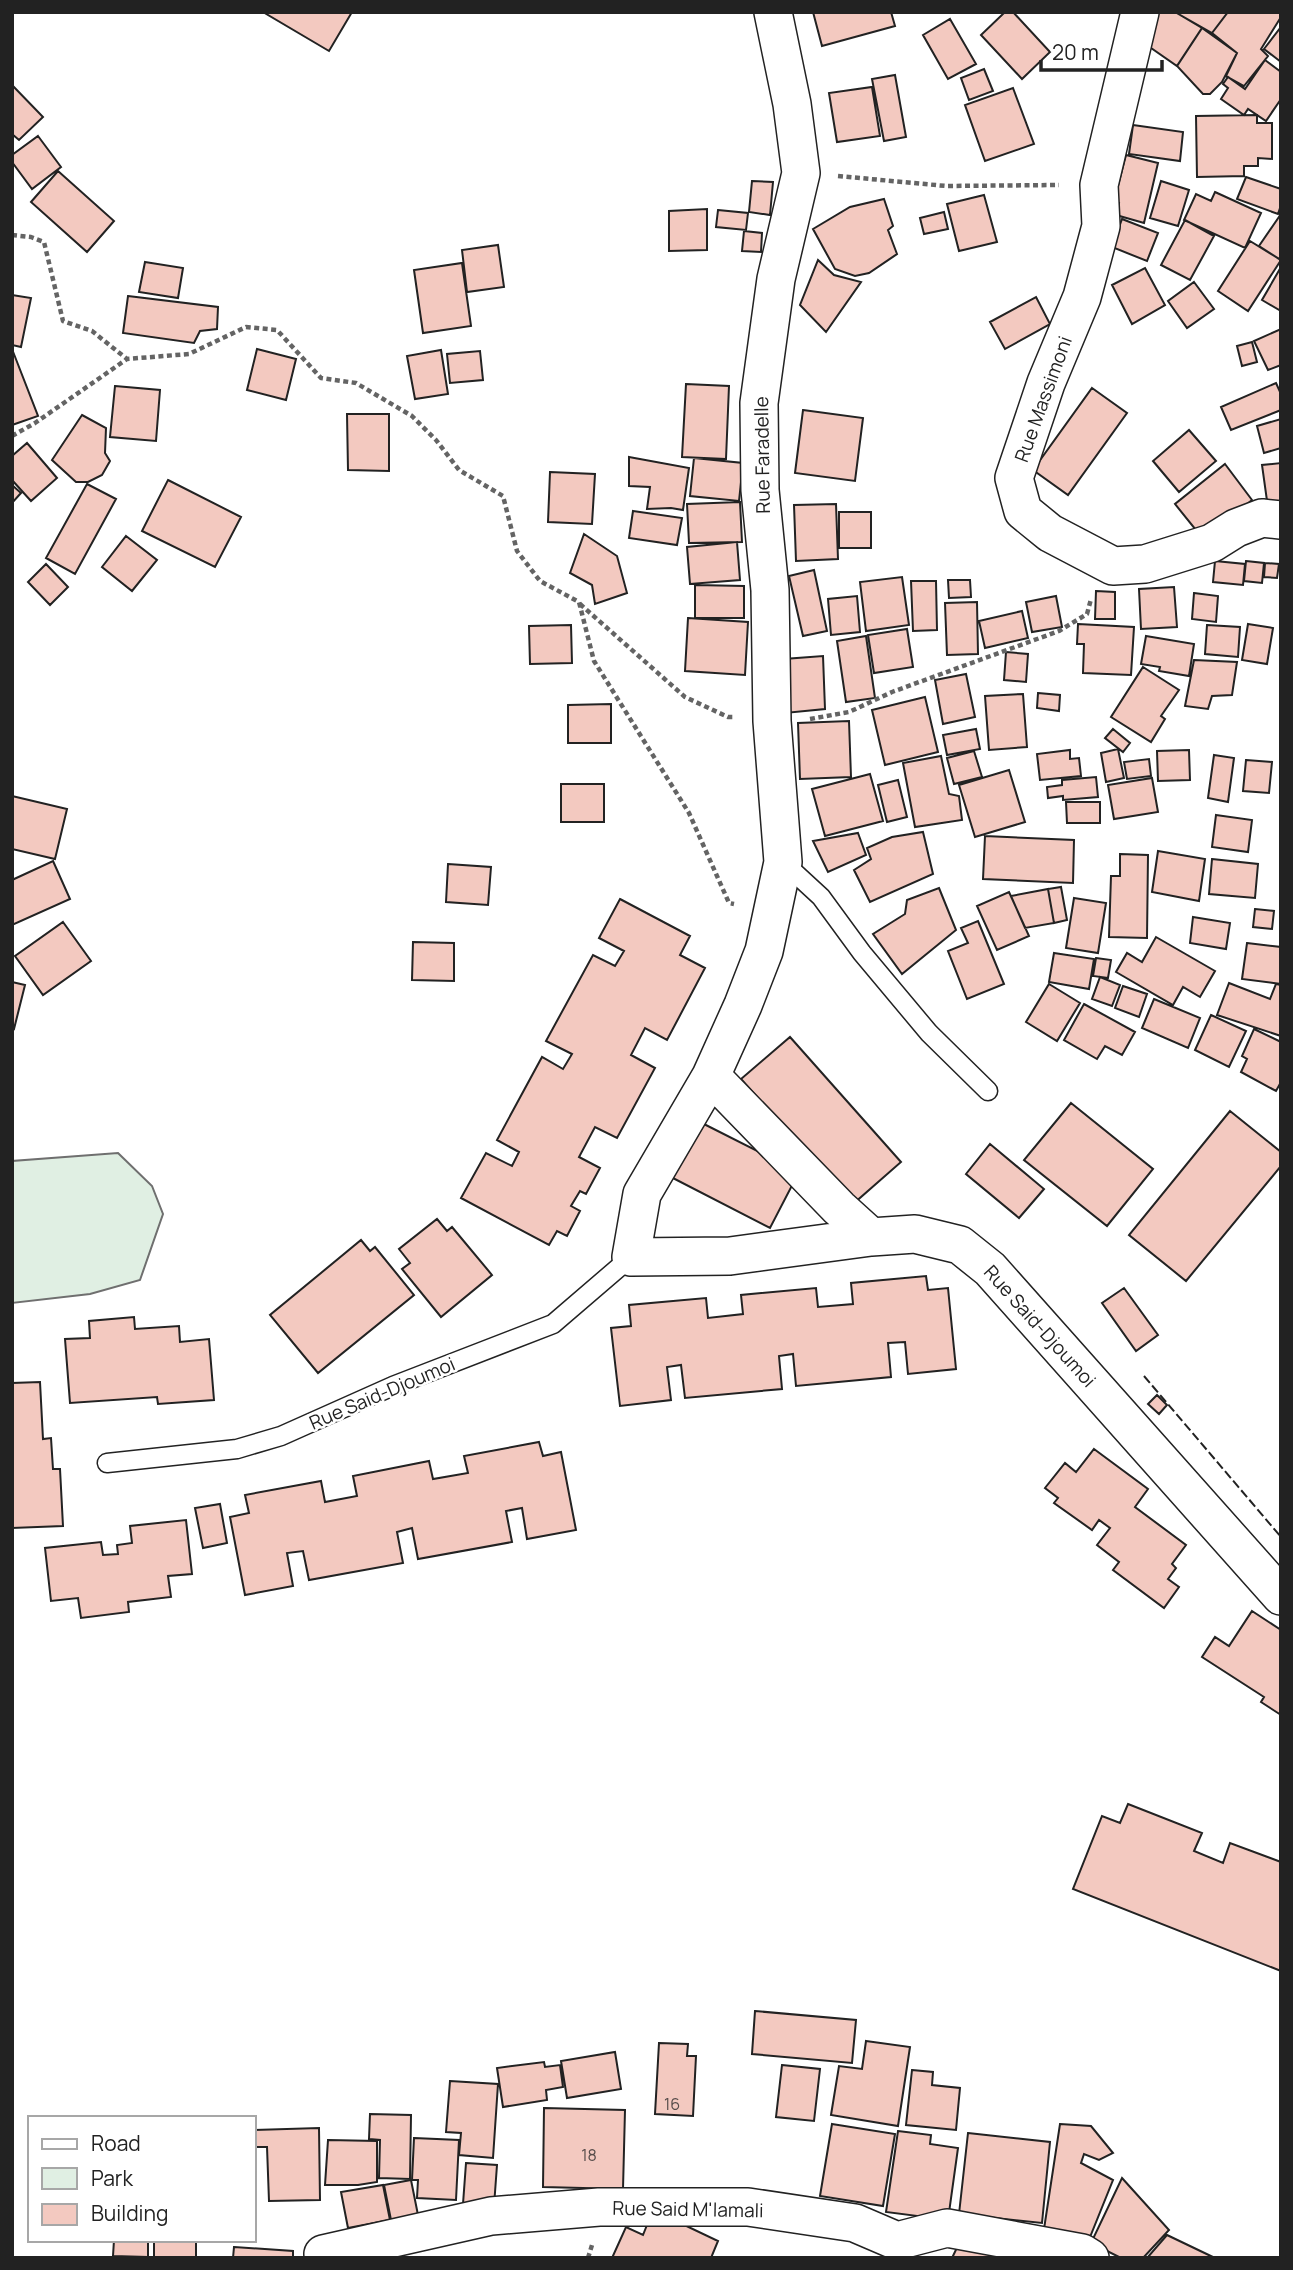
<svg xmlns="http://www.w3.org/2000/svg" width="1293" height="2270" viewBox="0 0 1293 2270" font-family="Manrope,sans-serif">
<rect width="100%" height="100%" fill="#fff"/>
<path fill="#e0efe3" stroke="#6f6f6f" stroke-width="2" d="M118 1153 152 1186 163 1214 140 1280 90 1294 12 1303V1161Z"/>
<path fill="#f3c9c0" stroke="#222" stroke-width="2" d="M263 12H352L329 51Z
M813 12H891L895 26 822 46Z
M1005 12H1013L1050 52 1022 79 981 35Z
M1157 12H1175L1202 28 1177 66 1141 41Z
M1175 12H1228L1212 33Z
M1228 12H1281V17L1261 49 1268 56 1244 86 1226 76 1237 53 1212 33Z
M950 19 976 64 948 79 923 35Z
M1281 27V62L1264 49Z
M1202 28 1237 53 1222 82 1210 94H1203L1177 66Z
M1265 60 1281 72V99L1266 121 1248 109 1244 115 1221 99 1228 88 1223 84 1228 77 1245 89Z
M984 69 993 91 969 100 961 78Z
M895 75 906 137 884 141 872 79Z
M12 85 43 117 19 140 12 134Z
M872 87 880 136 837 142 829 93Z
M1013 88 1034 144 985 161 965 105Z
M1257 115V123H1272V159L1258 158V166H1244V176L1197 177 1196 116Z
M1133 125 1183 132 1180 161 1129 154Z
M38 136 61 167 32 189 12 162V155Z
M1126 155 1158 163 1144 223 1116 215 1119 203 1114 201Z
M58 171 114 221 87 252 31 202Z
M1246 177 1281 189V205L1278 214 1237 199Z
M752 181 773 182 770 215 749 212Z
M1161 181 1189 190 1178 226 1150 218Z
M1215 192 1261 213 1245 248 1184 220 1196 194 1211 201Z
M984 195 997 242 959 251 947 204Z
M884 199 893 226 888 230 897 254 869 273 855 276 835 269 813 229 850 207Z
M707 209V250L669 251V211Z
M718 210 748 213 746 230 716 227Z
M944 212 948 229 924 234 920 218Z
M1281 214V257L1279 259 1259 246Z
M1122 219 1158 233 1147 261 1112 247Z
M1185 220 1214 236 1190 280 1161 265Z
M744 231 762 233 761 252 742 251Z
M1250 241 1281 260 1248 311 1218 291Z
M498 245 504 287 467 292 462 250Z
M818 260 834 275 861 282 826 332 800 305Z
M145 262 183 268 178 298 139 292Z
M462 263 471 326 423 333 414 270Z
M1281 267V311L1262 300Z
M1145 268 1165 305 1132 324 1112 285Z
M1194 282 1214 309 1187 328 1168 301Z
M12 295 31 298 21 347 12 345Z
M128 296 218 307 217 329 200 331 194 343 123 333Z
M1036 297 1050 324 1005 349 990 322Z
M1281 329V365L1268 370 1254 341Z
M1252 342 1257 362 1242 366 1237 346Z
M12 349 38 416 12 425Z
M257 349 296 359 286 400 247 390Z
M441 350 448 394 415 399 407 356Z
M480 351 483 380 450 383 447 354Z
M1276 383 1281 394V410L1231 430 1221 407Z
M686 384 729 386 726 459 682 457Z
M115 386 160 390 156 441 110 437Z
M1092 388 1127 413 1068 495 1033 470Z
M803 410 863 418 855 481 795 473Z
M347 414H389V471L348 470Z
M82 415 106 428 105 453 110 461 102 475 88 482H76L52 460Z
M1281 419V448L1264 453 1257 426Z
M1189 430 1216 461 1179 492 1153 461Z
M27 443 57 478 31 501 12 480V456Z
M629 457 689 468 683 510 671 508 647 509 650 487 629 486Z
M694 458 743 463 739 501 690 496Z
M1281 463V506L1268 508 1262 465Z
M1225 464 1252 500 1204 540 1175 504Z
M550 472 595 474 592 524 548 522Z
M168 480 241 517 215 567 142 531Z
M87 484 116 499 75 574 46 558Z
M12 485 21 493 12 503Z
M740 502 742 542 689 543 687 504Z
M836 504 838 559 796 561 794 505Z
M633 511 682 518 677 545 629 538Z
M839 512H871V548H839Z
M584 534 617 556 627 593 595 604 592 585 570 573Z
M126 536 157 560 132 591 102 567Z
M737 542 740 580 690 584 687 547Z
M1215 561 1245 564 1243 585 1213 582Z
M1246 561 1264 563 1262 583 1244 581Z
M1265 563 1279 564 1277 578 1264 577Z
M46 564 68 587 50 605 28 582Z
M814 570 827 631 803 636 789 576Z
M902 577 909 625 866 631 860 582Z
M948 580H970L971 597 949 598Z
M911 581H936L937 630 913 631Z
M695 585 744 586V618H695Z
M1174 587 1177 627 1141 629 1139 589Z
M1096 591 1115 592V619H1095Z
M1194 593 1218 596 1216 622 1192 619Z
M857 596 860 632 831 635 828 599Z
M1056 596 1062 627 1032 632 1026 602Z
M977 602 978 654 947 655 945 603Z
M1022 611 1028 638 985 648 979 621Z
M688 618 748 622 745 675 685 671Z
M1078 624 1134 627 1131 675 1083 673 1084 644H1077Z
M1248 624 1273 628 1267 664 1242 660Z
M571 625 572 663 530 664 529 626Z
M1207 625 1240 627 1238 657 1205 654Z
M907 629 913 667 874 673 868 635Z
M866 636 875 698 846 702 837 641Z
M1146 636 1194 644 1189 676 1159 671 1160 667 1141 664Z
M1006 652 1028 654 1026 682 1004 680Z
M823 656 825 709 785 713 784 659Z
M1194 660 1237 662 1232 695 1212 696 1208 709 1185 706Z
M1143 667 1179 690 1161 716 1165 719 1151 742 1111 717Z
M966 674 975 717 943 724 935 680Z
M1038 693 1060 695 1059 711 1037 708Z
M1023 694 1027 747 989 750 985 696Z
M925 697 938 752 885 765 872 710Z
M611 704V743H568V705Z
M849 721 851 777 800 779 798 723Z
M976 729 980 749 947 755 943 735Z
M1113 729 1130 743 1123 752 1105 738Z
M1118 749 1124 778 1106 782 1101 753Z
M1070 750V759L1079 758 1081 776 1040 780 1037 754Z
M1189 750 1190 780 1158 781 1157 751Z
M974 751 982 777 954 784 947 758Z
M1214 755 1234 758 1228 802 1208 798Z
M941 756 949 794 959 796 962 820 915 827 903 763Z
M1149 759 1151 776 1127 779 1124 762Z
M1246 760 1272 762 1269 793 1243 791Z
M1009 770 1025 822 975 837 959 785Z
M870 774 883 821 825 836 812 789Z
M1096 777 1098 797 1063 800V796L1048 798 1047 787 1062 785V780Z
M1152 778 1158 812 1114 819 1108 785Z
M898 780 907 817 887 822 878 785Z
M561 784H604V822H561Z
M12 796 67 809 55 859 12 849Z
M1066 802H1100V823H1067Z
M1216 815 1252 820 1248 852 1212 847Z
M923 832 933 874 870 902 854 870 871 859 867 848 892 837Z
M858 833 866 855 828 872 813 841Z
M985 836 1074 840 1073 883 983 879Z
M1158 851 1205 859 1199 901 1152 892Z
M1120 854 1148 855 1147 938 1109 937 1111 876H1120Z
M1212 859 1258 864 1255 898 1209 894Z
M53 861 70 899 12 925V880Z
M448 864 491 867 488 905 446 902Z
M1061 887 1067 920 1054 923 1048 889Z
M939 888 956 930 902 974 873 934 905 914 907 900Z
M1048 889 1054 923 1025 928 1011 896Z
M1009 892 1029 936 997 950 977 906Z
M1074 898 1106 903 1098 953 1066 948Z
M620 899 690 936 680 955 705 968 667 1040 645 1028 631 1055 655 1068 617 1138 595 1127 579 1157 600 1168 586 1194 580 1191 571 1206 580 1211 567 1236 557 1231 549 1245 461 1198 486 1153 512 1166 519 1152 497 1140 542 1057 563 1069 572 1054 546 1041 593 955 615 966 624 951 599 938Z
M1255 909 1274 911 1272 929 1253 927Z
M1193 917 1230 923 1226 949 1190 943Z
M978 921 1004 984 967 999 948 951 968 943 961 928Z
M63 922 91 961 43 995 15 956Z
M1156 937 1215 971 1200 997 1183 987 1173 1005 1116 972 1127 953 1142 962Z
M413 942 454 943V981L412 980Z
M1247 943 1281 947V984L1242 979Z
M1054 953 1094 959 1089 989 1049 982Z
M1096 958 1111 960 1108 978 1093 976Z
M1100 977 1120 985 1112 1006 1092 999Z
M12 982 25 985 14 1029 12 1028Z
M1229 983 1270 999 1276 984 1281 985V1036L1217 1015Z
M1049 984 1080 1003 1057 1041 1026 1022Z
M1123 986 1147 994 1139 1017 1115 1008Z
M1154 999 1200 1018 1188 1048 1142 1028Z
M1084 1004 1135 1032 1122 1055 1105 1046 1097 1059 1064 1040Z
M1211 1015 1246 1031 1229 1067 1195 1050Z
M1254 1029 1281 1042V1082L1276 1091 1241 1072 1247 1059 1242 1056Z
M790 1037 901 1162 853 1204 741 1079Z
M1071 1103 1153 1169 1107 1226 1024 1160Z
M1230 1111 1281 1152V1166L1186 1281 1129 1235Z
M696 1120 799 1172 770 1228 667 1175Z
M990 1144 1044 1189 1019 1218 966 1174Z
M437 1219 447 1231 452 1227 492 1275 441 1317 402 1269 410 1263 399 1249Z
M361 1240 370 1251 375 1247 414 1295 318 1373 270 1315Z
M926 1276 928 1290 948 1288 956 1369 908 1374 905 1342 888 1343 891 1377 796 1386 793 1354 779 1356 782 1389 685 1398 681 1365 667 1367 671 1400 620 1406 611 1328 631 1326 629 1305 706 1298 708 1318 743 1314 741 1295 816 1288 818 1307 853 1304 851 1283Z
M1124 1288 1158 1335 1136 1351 1102 1303Z
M134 1317 135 1329 179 1326 180 1342 209 1339 214 1400 158 1404 157 1397 70 1403 65 1339 90 1338 89 1321Z
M40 1382 43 1439 51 1438 53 1469H60L63 1526 12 1528V1383Z
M1157 1395 1167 1405 1159 1414 1148 1404Z
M539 1442 543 1456 561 1452 576 1530 527 1539 522 1508 506 1511 512 1542 418 1559 412 1528 397 1532 403 1563 309 1580 303 1551 287 1553 293 1586 245 1595 230 1517 249 1513 245 1495 321 1481 325 1502 357 1496 353 1476 429 1461 433 1479 468 1473 464 1456Z
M1094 1449 1148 1489 1135 1507 1186 1545 1172 1564 1176 1568 1168 1579 1179 1587 1164 1608 1113 1570 1119 1562 1097 1545 1110 1528 1099 1520 1092 1530 1054 1503 1058 1498 1045 1488 1065 1463 1076 1472Z
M220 1504 227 1543 203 1548 195 1508Z
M186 1520 192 1574 168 1576 171 1597 128 1602 129 1612 81 1618 78 1598 51 1601 45 1548 101 1542 103 1555 118 1554 117 1545 132 1543 130 1526Z
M1252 1611 1281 1630V1715L1261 1702 1264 1697 1202 1657 1215 1637 1229 1646Z
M1128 1804 1202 1833 1194 1851 1223 1863 1230 1843 1281 1862V1971L1073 1889 1102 1816 1120 1823Z
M755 2011 856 2020 852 2063 752 2054Z
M866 2041 910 2047 898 2126 831 2115 839 2066 862 2069Z
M659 2043 688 2044 687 2056H696L693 2116 655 2114Z
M615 2052 621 2089 567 2098 561 2061Z
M544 2062 545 2067 560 2065 563 2087 546 2090 547 2100 503 2107 497 2068Z
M782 2065 820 2069 814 2121 776 2117Z
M912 2070 933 2072 932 2085 960 2088 956 2130 906 2125Z
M450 2081 498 2084 493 2158 459 2155 461 2133 446 2132Z
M544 2108 625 2110 623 2189 543 2187Z
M370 2114 411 2115 410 2179 379 2178 380 2140 369 2139Z
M832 2124 895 2134 883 2206 820 2196Z
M1060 2124 1091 2126 1113 2153 1099 2160 1084 2154 1081 2163 1113 2180 1088 2242 1044 2229Z
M319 2128 320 2200 269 2201 267 2147H255L254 2130Z
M898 2131 931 2135 930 2144 958 2148 948 2220 886 2212Z
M968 2133 1050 2142 1042 2223 959 2214Z
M414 2138 459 2140 456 2200 417 2198 418 2180H412Z
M328 2140 377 2141V2182L358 2185H325Z
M466 2163 497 2165 494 2206 463 2204Z
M1122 2178 1169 2230 1143 2258H1121L1091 2243Z
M411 2180 418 2215 391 2220 384 2185Z
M383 2185 390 2220 348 2228 341 2192Z
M649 2220 676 2221 718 2241 711 2258H612L626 2227 643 2235Z
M963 2235 1031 2258H952Z
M1167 2235 1215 2258H1147Z
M114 2240H148V2257L113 2256Z
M154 2240H196V2258H154Z
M234 2247 293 2251V2258H233Z"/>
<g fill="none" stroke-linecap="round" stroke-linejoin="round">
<g stroke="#222" stroke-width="21">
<path id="lane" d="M783 862 821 897 862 953 929 1033 988 1091
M107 1463 237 1449 281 1436 393 1386 553 1324 631 1257"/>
</g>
<g stroke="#222" stroke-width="40">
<path id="street" d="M773 12 792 104 801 173 776 279 759 403 760 490 770 590 772 721 783 862 764 951 743 1005 711 1076 642 1194 631 1257 730 1256 871 1237 915 1234 960 1245 990 1269 1281 1596
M1140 12 1099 185 1101 226 1082 297 1046 383 1014 478 1023 511 1050 533 1113 566 1145 564 1212 543 1236 528 1262 518 1281 520
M711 1076 839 1208 871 1237
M323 2254 491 2216 599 2207H748L855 2223 897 2241 947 2228 1082 2253 1090 2258"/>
</g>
<path stroke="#646464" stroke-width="4.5" stroke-dasharray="5 3.5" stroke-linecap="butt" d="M838 176 946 186 1059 185
M12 235 31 237 44 242 63 321 92 331 127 359
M12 436 35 423 127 359 189 354 246 327 277 330 321 378 356 383 412 416 436 440 459 470 503 496 517 551 540 581 579 602 594 661 689 813 729 903 734 904
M580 604 685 697 728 717H735
M810 719 849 712 892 692 1059 631 1087 614 1091 599
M588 2258 592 2245"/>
<use href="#lane" stroke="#fff" stroke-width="18"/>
<use href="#street" stroke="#fff" stroke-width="37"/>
<path stroke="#222" stroke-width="2" stroke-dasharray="9 3.5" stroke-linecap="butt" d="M1144 1376 1281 1537"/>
</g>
<g text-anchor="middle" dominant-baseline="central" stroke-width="5" stroke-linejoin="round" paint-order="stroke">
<g font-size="16" fill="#564c4a">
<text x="672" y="2104">16</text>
<text x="589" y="2155">18</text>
</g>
<g font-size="19" fill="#222" stroke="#fff">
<text transform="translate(1043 399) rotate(-70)">Rue Massimoni</text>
<text transform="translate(762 455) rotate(-91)">Rue Faradelle</text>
<text transform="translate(1040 1326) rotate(48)">Rue Said-Djoumoi</text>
<text transform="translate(382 1393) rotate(-23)">Rue Said-Djoumoi</text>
<text transform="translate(688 2209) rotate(1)">Rue Said M'lamali</text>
</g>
</g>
<rect width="1293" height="2270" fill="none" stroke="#222222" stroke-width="28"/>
<rect x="28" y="2116" width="228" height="126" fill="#ffffff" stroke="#a7a7a7" stroke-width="2"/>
<rect x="42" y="2139" width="35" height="10" fill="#ffffff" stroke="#a7a7a7" stroke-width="2"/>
<text x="91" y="2151" font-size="21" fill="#222222">Road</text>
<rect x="42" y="2168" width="35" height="21" fill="#e0efe3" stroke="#a7a7a7" stroke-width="2"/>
<text x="91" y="2186" font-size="21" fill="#222222">Park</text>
<rect x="42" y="2204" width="35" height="21" fill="#f3c9c0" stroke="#a7a7a7" stroke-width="2"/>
<text x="91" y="2221" font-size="21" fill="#222222">Building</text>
<path d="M1041 60v10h121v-10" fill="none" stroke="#222222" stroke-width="3.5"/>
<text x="1052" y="60" font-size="21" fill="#222222" stroke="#ffffff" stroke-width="5" paint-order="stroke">20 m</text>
</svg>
